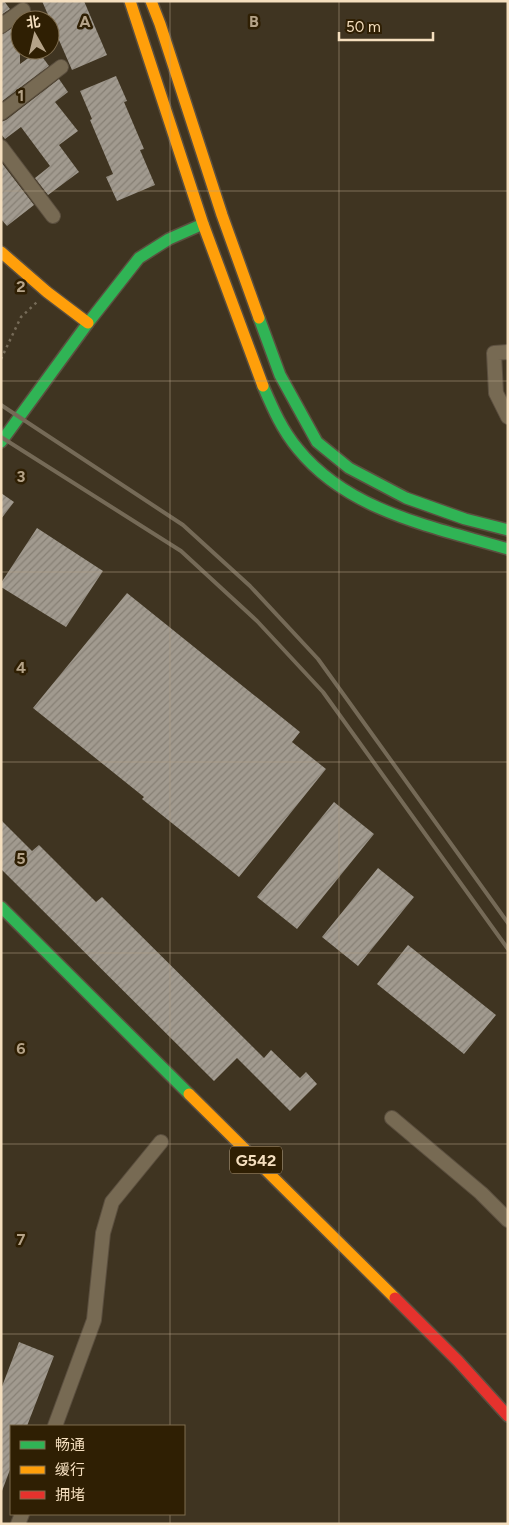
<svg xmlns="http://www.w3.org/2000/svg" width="509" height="1525" viewBox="0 0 509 1525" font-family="Figtree,'Noto Sans SC',sans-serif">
<defs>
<pattern id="building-hatch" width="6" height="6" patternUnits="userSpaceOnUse" patternTransform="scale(1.25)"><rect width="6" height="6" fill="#a19a8f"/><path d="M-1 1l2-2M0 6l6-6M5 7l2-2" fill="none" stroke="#878075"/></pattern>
</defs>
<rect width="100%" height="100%" fill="#3f3421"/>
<path fill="url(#building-hatch)" d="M1 1H4L10 9 1 15Z
M42 1H84L107 55 72 70Z
M20 23V64L38 51 49 66 1 102V35Z
M116 76 127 101 124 102 144 149 140 150 155 185 117 201 106 177 113 174 90 120 92 119 80 91Z
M59 79 68 92 55 102 78 131 59 145 79 172 48 195 35 178 50 166 21 127 5 139 1 134V122L6 120Z
M1 162 34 205 7 226 1 219Z
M1 493 14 502 1 519Z
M37 528 103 571 66 627 1 587V583Z
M127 593 300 732 292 742 326 769 239 877 142 799 144 797 33 708Z
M334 802 374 834 297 929 257 897Z
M1 820 32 851 39 845 96 902 102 897 264 1058 271 1050 300 1078 306 1072 317 1084 290 1111 237 1058 214 1081 1 869Z
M378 868 414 897 358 966 322 937Z
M408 945 496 1015 464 1054 377 984Z
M19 1342 54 1356 27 1426H11V1467L2 1491 1 1389Z"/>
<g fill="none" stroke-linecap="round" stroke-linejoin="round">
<g stroke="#5b4f3f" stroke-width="16">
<path id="street" d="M1 26 23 10
M1 113 61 67
M1 147 53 216
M508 352 494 353 496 393 508 417
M392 1118 481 1193 508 1220
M55 1426 94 1320 103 1233 112 1202 161 1142
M18 1524 22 1514"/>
</g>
<g stroke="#5b4f3f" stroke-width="14">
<path id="fast" d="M259 318 280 375 317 442 349 468 406 498 465 519 508 530
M263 386C273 409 282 430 298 449 349 512 434 527 508 549
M1 442 88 323 139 258 169 239 203 224
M1 907 189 1094"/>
</g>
<g stroke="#5b4f3f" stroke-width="14">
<path id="slow" d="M130 1 203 224 263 386
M151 1 160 24 222 215 259 318
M1 252 47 292 88 323
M189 1094 395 1298"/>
</g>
<g stroke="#5b4f3f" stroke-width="14">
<path id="jam" d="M395 1298 458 1361 508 1416"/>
</g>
<path stroke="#766b58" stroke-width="2.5" stroke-dasharray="2.5 4" stroke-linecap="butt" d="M1 359 21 317 37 302"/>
<use href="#street" stroke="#776a53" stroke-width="14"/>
<use href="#fast" stroke="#30b455" stroke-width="11"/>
<use href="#slow" stroke="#ff9f0a" stroke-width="11"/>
<use href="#jam" stroke="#e5322d" stroke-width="11"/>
<path stroke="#756a57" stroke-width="4" d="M1 405 183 525 250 586 318 659 508 923
M1 437 181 551 257 621 323 692 508 949"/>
</g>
<path fill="none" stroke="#b5a388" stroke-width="1" stroke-opacity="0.55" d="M170 1V1426M339 1V1524M1 191H508M1 381H508M1 572H508M1 762H508M1 953H508M1 1144H508M1 1334H508M170 1514V1524"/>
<g text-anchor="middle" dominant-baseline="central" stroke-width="5" stroke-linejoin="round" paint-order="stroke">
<rect fill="#2f1f03" stroke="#baa587" stroke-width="1" x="230" y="1146.5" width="52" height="27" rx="4"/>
<g font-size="16" font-weight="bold" fill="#f5dfbf">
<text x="256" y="1160">G542</text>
</g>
</g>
<g font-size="16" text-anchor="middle" font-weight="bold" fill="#b5a388" stroke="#2f1f03" stroke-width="5" stroke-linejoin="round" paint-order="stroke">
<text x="85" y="27">A</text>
<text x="254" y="27">B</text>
<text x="21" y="101">1</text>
<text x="21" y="292">2</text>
<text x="21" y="482">3</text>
<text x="21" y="673">4</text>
<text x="21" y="864">5</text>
<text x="21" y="1054">6</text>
<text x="21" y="1245">7</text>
</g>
<rect width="509" height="1525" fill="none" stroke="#f5dfbf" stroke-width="5"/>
<rect x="10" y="1425" width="175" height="90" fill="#2f1f03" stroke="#7e6c4e"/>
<rect x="20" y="1441" width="25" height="8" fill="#30b455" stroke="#7e6c4e"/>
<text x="55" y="1450" font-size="15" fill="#f5dfbf">畅通</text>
<rect x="20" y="1466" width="25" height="8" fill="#ff9f0a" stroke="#7e6c4e"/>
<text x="55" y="1475" font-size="15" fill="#f5dfbf">缓行</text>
<rect x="20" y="1491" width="25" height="8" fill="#e5322d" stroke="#7e6c4e"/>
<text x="55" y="1500" font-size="15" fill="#f5dfbf">拥堵</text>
<g transform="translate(35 35) rotate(352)"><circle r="24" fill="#2f1f03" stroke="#7e6c4e"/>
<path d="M0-4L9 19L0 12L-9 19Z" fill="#b5a388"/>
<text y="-8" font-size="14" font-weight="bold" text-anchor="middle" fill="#f5dfbf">北</text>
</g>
<path d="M339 32v8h94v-8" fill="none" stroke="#f5dfbf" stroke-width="2.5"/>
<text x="346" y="32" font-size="15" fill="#f5dfbf" stroke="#2f1f03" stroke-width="4" paint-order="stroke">50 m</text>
</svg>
